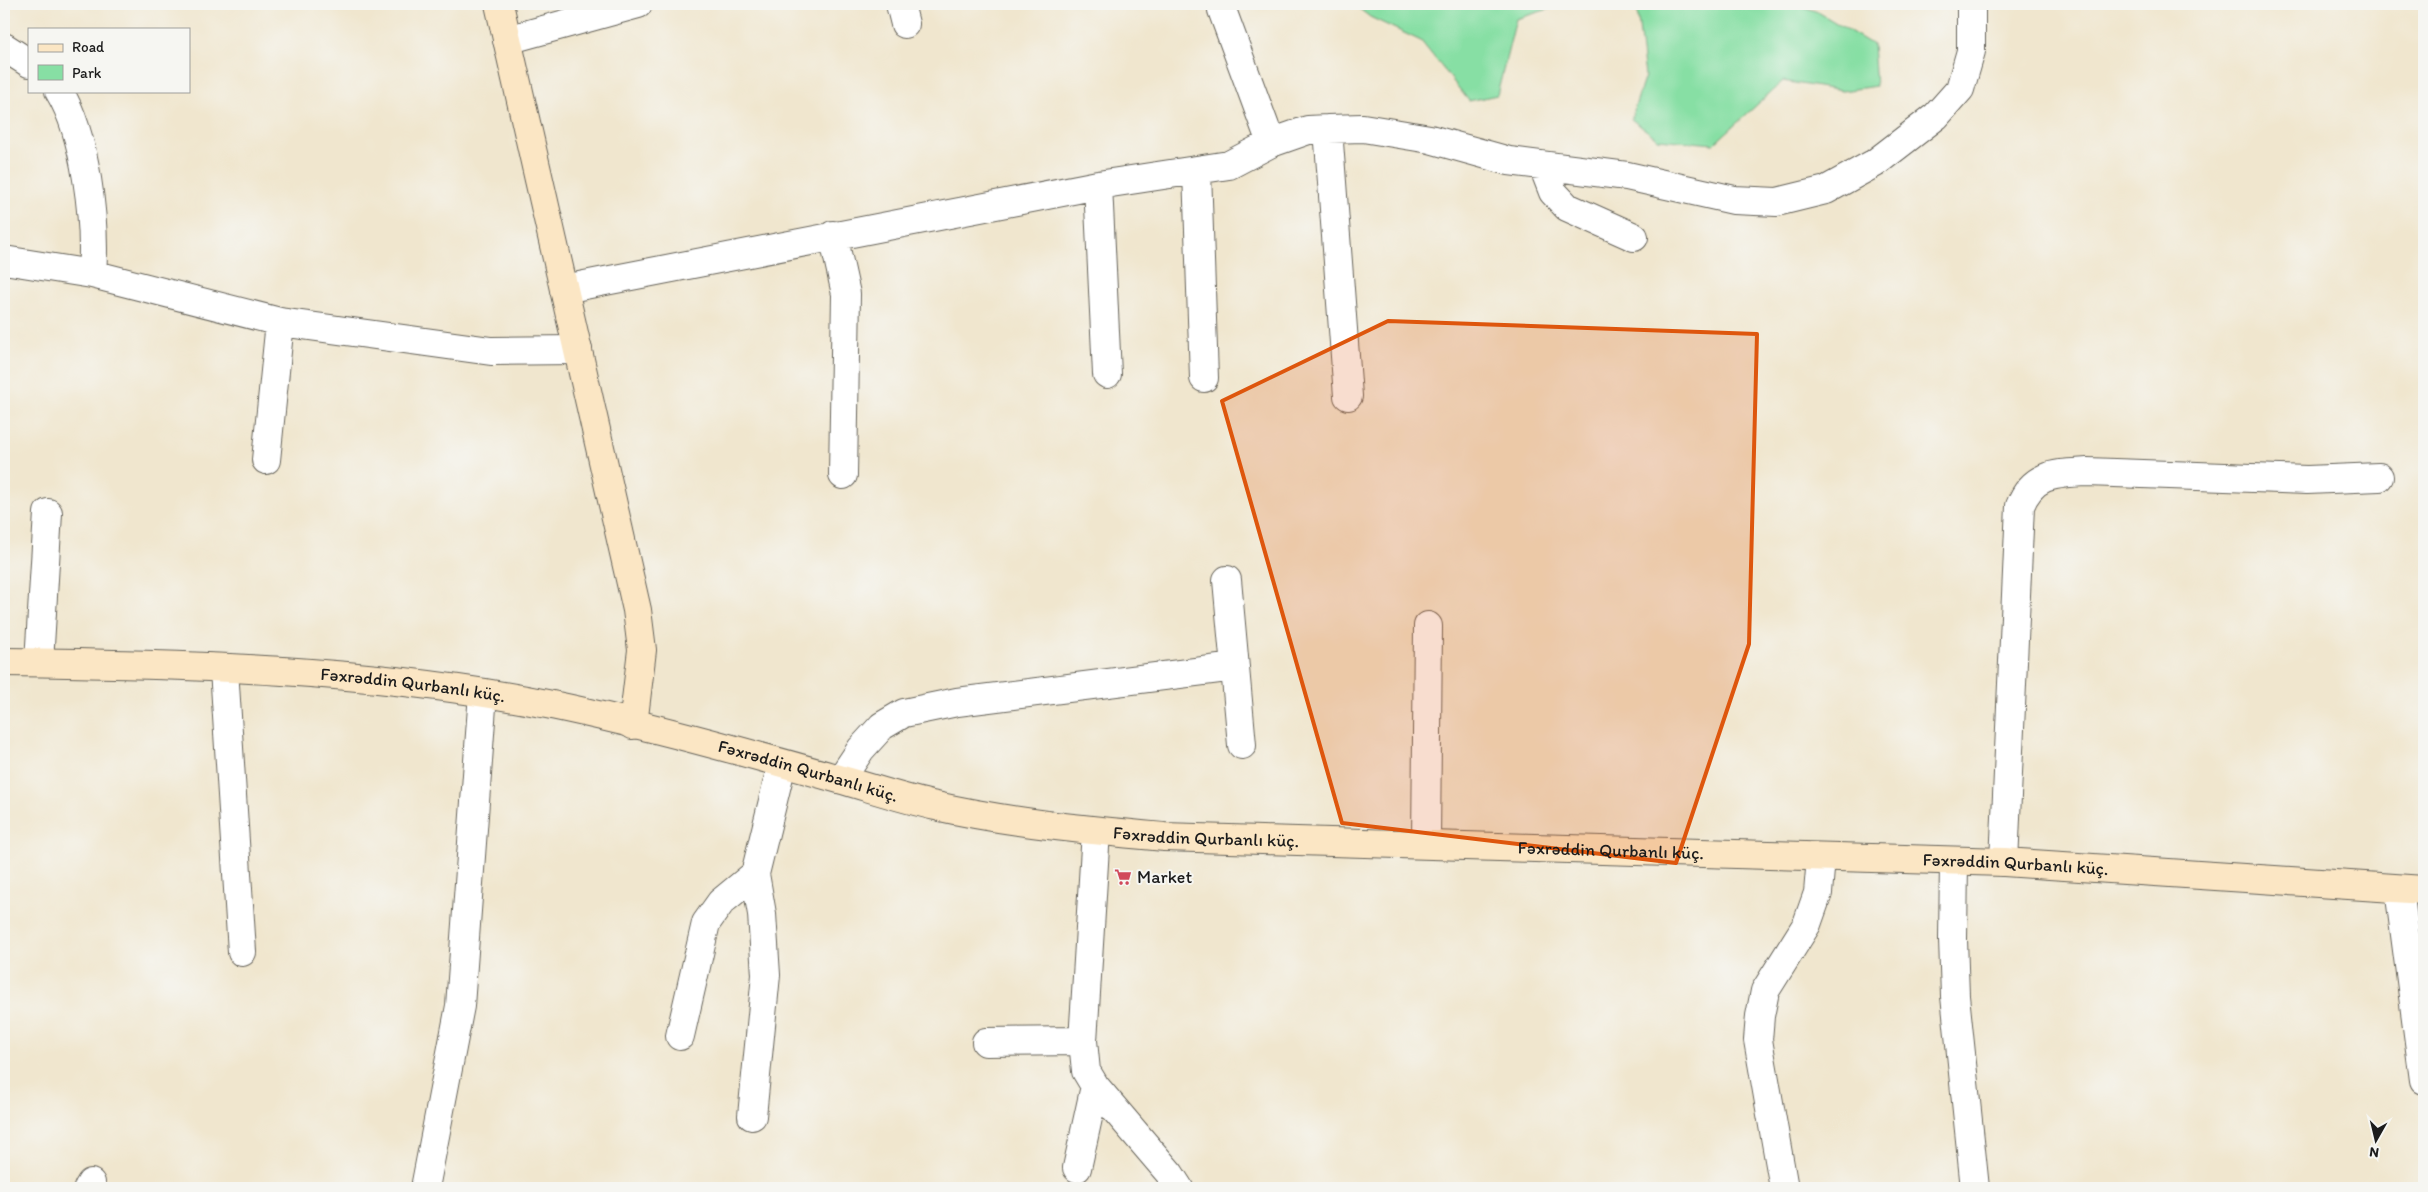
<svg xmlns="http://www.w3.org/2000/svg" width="2428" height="1192" viewBox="0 0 2428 1192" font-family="Itim,sans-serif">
<rect width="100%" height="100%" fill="#f6f6f2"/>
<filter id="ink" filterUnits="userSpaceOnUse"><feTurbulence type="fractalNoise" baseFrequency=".02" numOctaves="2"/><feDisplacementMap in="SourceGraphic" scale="10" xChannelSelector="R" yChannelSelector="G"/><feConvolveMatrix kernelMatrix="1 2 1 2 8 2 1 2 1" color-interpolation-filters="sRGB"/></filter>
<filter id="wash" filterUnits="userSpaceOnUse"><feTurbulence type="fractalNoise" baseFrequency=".0096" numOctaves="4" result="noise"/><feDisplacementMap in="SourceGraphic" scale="20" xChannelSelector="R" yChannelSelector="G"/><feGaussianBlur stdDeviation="1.12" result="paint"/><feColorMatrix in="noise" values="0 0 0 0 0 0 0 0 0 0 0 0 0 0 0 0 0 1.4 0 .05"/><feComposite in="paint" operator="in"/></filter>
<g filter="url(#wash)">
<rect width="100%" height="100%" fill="#f0e6ce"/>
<path fill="#87dfa4" stroke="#527e60" d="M1353 4H1565L1516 19 1497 95 1469 101 1421 41 1370 17Z
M1627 4H1797L1818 12 1873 45 1876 86 1842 91 1783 81 1714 144 1658 139 1631 119 1645 76 1637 10Z"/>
</g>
<g filter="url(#ink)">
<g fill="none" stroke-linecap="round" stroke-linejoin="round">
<g stroke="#66635a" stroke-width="30">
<path id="street" d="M900 4 905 24
M1222 10 1271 143
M507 40 638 4
M4 47 29 63
M59 91C86 135 96 222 92 274
M1328 129 1348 396
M1543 166 1553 192 1567 207 1634 237
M1197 171 1204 378
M1098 185 1107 374
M833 235 846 294 843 475
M4 260 92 274 280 322 491 351 578 350
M564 289 1098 185 1229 165 1271 143 1308 130 1328 129 1363 128 1430 139 1509 161 1627 176 1734 200 1777 202 1826 190 1875 163 1936 116 1960 89 1971 51V4
M266 460 280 322
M1227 580 1242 745
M39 662 48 513
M224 669 242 952
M841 779 861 749 882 726 904 713 957 702 1235 667
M1096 831 1083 1041 1086 1071 1095 1086 1170 1174 1179 1188
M1426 843 1428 626
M1954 861 1953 939 1955 996 1975 1188
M2004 862 2020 506C2033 473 2055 474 2087 472L2307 480 2379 477
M2399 889 2424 1080
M680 1036 706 923 721 902 755 874
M986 1042 1083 1041
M752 1116 766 975 762 914 755 874 782 764
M1077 1168 1095 1086
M88 1188 91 1183
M425 1188 460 1006 483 693
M1784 1188 1758 1040 1760 1016 1765 991 1807 924 1818 893 1821 858"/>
</g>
<g stroke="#66635a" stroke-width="30">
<g id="secondary">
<path d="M499 4 637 610 642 650 633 725"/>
<path id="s1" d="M4 662C186 664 373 669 552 705 648 725 744 752 839 779 871 788 903 799 936 806 1011 823 1088 830 1164 837L2004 862 2424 890"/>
</g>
</g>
<use href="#street" stroke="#fff" stroke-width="28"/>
<use href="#secondary" stroke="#fbe6c4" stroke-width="28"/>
</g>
</g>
<path fill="#de560d" fill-opacity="0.2" stroke="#de560d" stroke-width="4" stroke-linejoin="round" d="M1388 321 1757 334 1749 644 1676 863 1342 823 1222 401Z"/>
<defs>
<g id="supermarket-bare" transform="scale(1.35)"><path d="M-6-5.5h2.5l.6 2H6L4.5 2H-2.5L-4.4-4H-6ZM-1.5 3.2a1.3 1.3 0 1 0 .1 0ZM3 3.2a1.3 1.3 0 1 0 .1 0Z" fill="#d1495b" stroke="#f6f6f2" stroke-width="2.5" paint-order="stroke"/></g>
</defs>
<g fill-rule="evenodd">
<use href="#supermarket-bare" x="1123" y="877"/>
</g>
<g text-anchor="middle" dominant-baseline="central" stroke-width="4" stroke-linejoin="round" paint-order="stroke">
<g font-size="18" fill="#1c1c1c" stroke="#f6f6f2">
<text stroke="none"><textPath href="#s1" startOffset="410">Fəxrəddin Qurbanlı küç.</textPath></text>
<text stroke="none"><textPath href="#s1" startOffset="815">Fəxrəddin Qurbanlı küç.</textPath></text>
<text stroke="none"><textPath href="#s1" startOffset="1220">Fəxrəddin Qurbanlı küç.</textPath></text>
<text stroke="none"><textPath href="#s1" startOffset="1625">Fəxrəddin Qurbanlı küç.</textPath></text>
<text stroke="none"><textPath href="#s1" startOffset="2030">Fəxrəddin Qurbanlı küç.</textPath></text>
</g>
<g font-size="18" fill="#1c1c1c" stroke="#f6f6f2" text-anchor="start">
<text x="1137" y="877">Market</text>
</g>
</g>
<rect width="2428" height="1192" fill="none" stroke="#f6f6f2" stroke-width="20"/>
<rect x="28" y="28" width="162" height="65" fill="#f6f6f2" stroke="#9f9f9c"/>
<rect x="38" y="44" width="25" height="8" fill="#fbe6c4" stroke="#9f9f9c"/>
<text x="72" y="52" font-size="15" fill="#1c1c1c">Road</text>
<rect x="38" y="65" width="25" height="15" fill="#87dfa4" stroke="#9f9f9c"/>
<text x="72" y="78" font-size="15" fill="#1c1c1c">Park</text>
<g transform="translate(2376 1140) rotate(188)" stroke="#f6f6f2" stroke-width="4" paint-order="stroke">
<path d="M0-4L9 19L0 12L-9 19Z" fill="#1c1c1c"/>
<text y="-8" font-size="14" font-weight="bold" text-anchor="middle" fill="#1c1c1c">N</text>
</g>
</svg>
